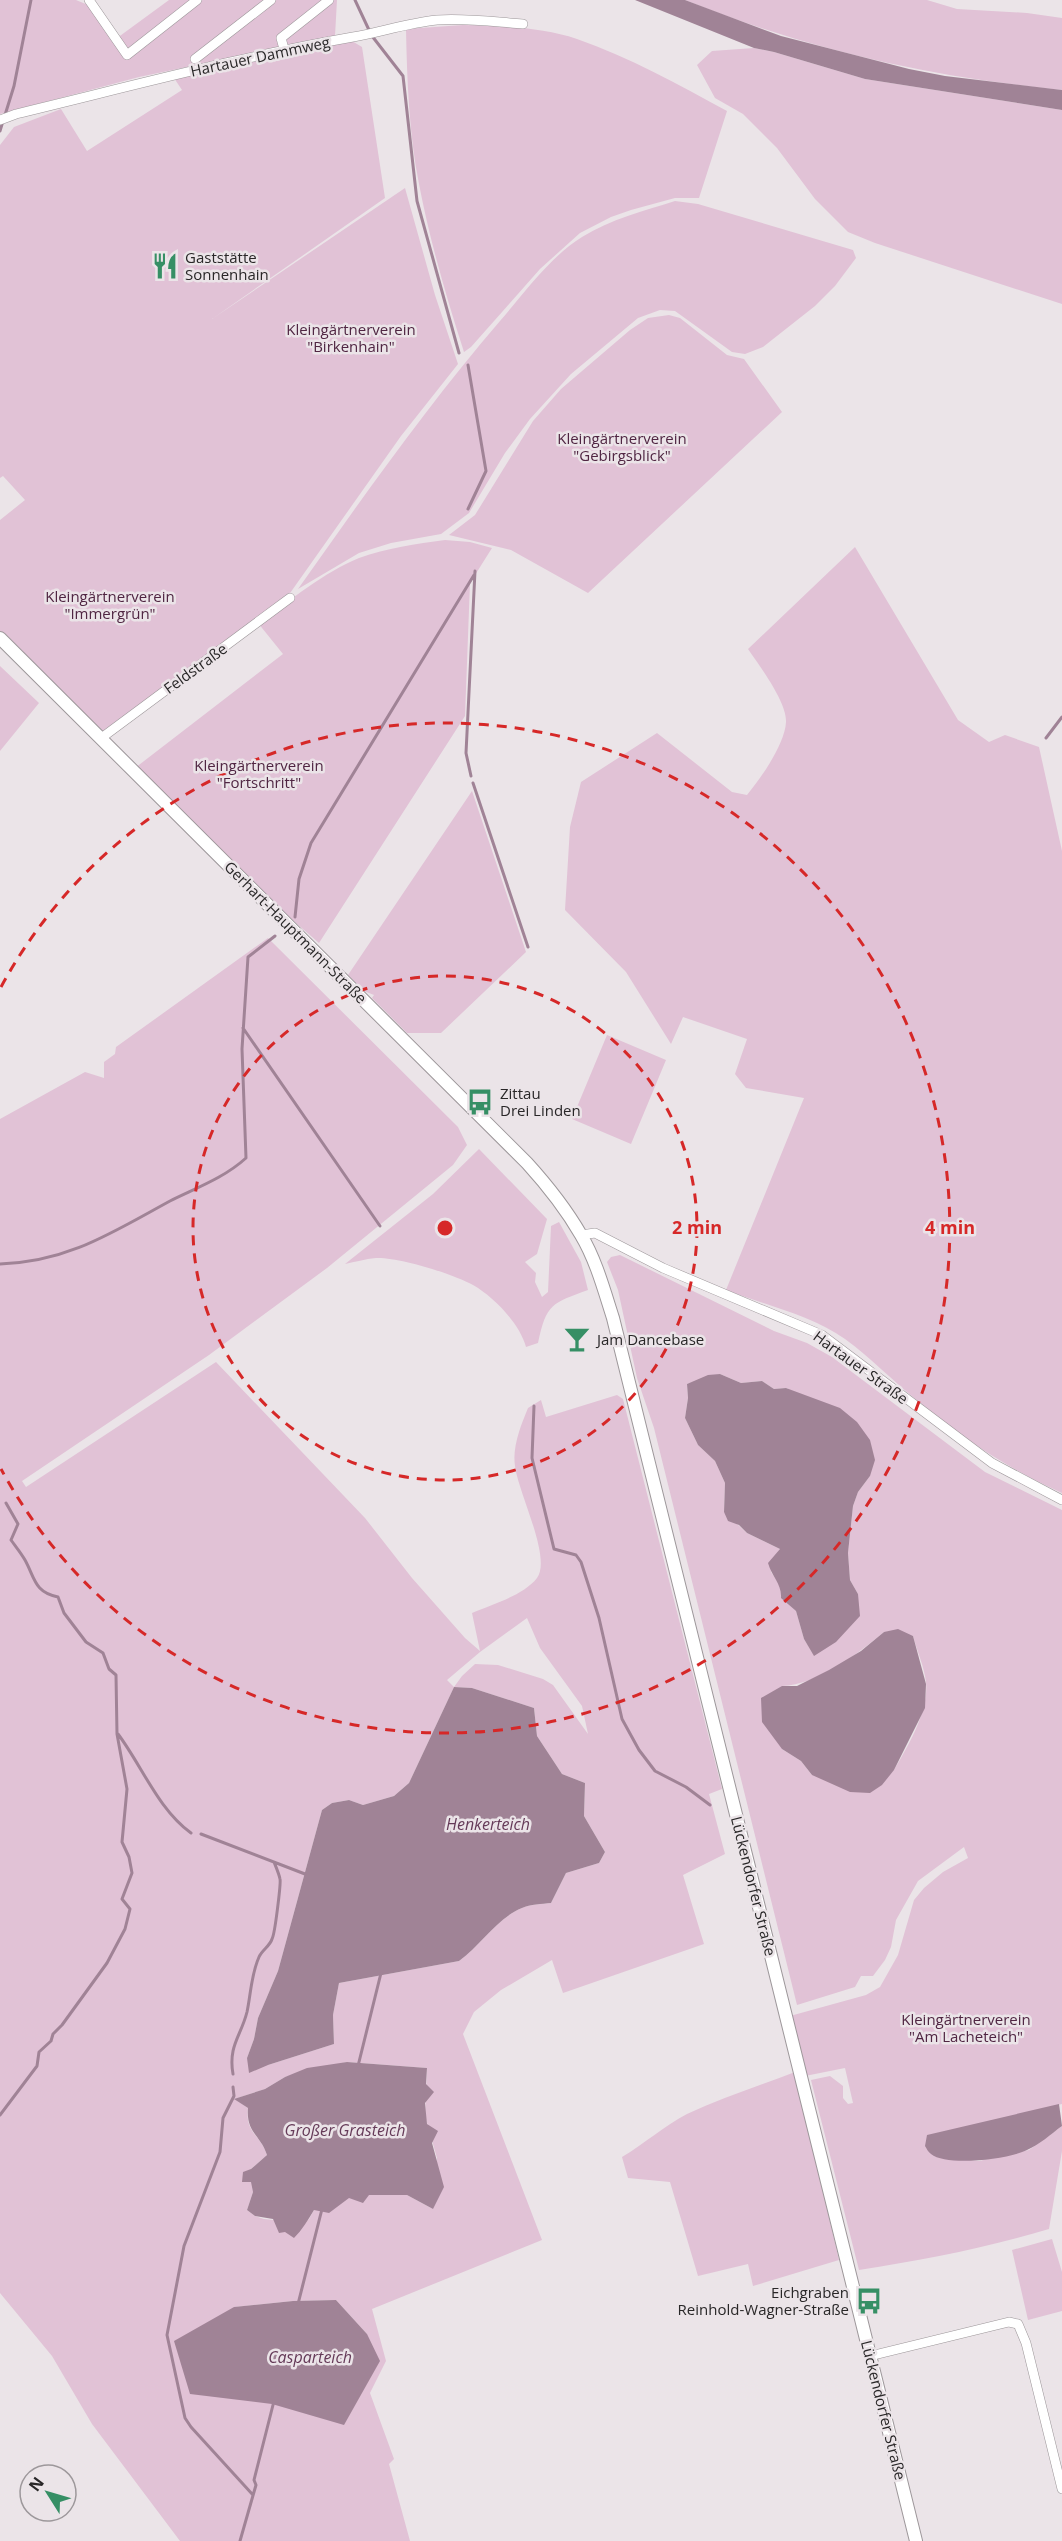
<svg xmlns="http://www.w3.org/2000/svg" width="1062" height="2541" viewBox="0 0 1062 2541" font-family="'Open Sans',sans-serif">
<rect width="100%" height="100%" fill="#ebe4e8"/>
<path fill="#e1c2d6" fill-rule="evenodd" d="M0 0H76L88 5 113 41 169 0H337L335 36 139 77 0 114Z
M685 0H927L957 9 1027 13 1062 18V90C929 77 809 50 685 0Z
M463 25C501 26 541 27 577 39 629 57 679 85 727 111L699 198H675L631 210 611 217 580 233 540 269 471 347 464 352C446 296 430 241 419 184 409 134 407 79 406 29Z
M352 41 362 47 385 198 212 319 405 188 435 295 458 364 401 436 288 596 100 733 0 634V520L25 500 3 476 0 478V145L14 127 61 109 87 151 182 90 174 78Z
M754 48 774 52 865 79 1062 110V304L875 243 848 232 815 199 777 148 743 114 715 98 697 65 712 51Z
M675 201 698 204 853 250 856 258 835 286 815 306 763 347 745 354 732 352 675 311 660 310 638 318 571 374 530 419 505 453 469 513 441 534 391 543 359 553 298 589C363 497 427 406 500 321 525 292 550 257 582 237 611 219 644 211 675 201Z
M669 315 680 318 727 355 744 359 782 412 588 593 511 550 449 535 475 515 533 421 561 389 630 330 648 318Z
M445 540 470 542 492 548 470 583 465 716 319 943 289 917 135 768 283 654 258 623C288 602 326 571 359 558 387 548 416 544 445 540Z
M855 547 958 720 989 742 1005 735 1039 747 1062 851V1493C1010 1470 962 1438 919 1402 894 1382 871 1358 845 1339 811 1315 765 1305 726 1290L804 1098 746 1088 735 1074 747 1039 683 1017 671 1044 626 972 565 910 570 827 581 782 657 733 732 792 747 795C761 778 785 744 786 722 787 702 759 665 748 649Z
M0 666 39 703 0 751Z
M472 791 526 952 441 1033H407L372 998 374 995 364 991 348 975Z
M268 938 458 1127 467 1145 453 1165 327 1268 209 1355 22 1481 26 1487 216 1362 365 1518 412 1578 465 1638 480 1651 472 1613C492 1604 523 1596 537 1578 552 1558 518 1492 515 1466 512 1447 521 1425 528 1408L541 1400 546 1417 617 1395 623 1399 722 1789 709 1794 725 1854 683 1875 704 1944 563 1993 552 1960 501 1990 474 2012 463 2034 542 2240 372 2309 386 2361 370 2393 394 2459 389 2464 410 2541H180L92 2424 52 2356 0 2293V1119L85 1072 104 1078V1062L115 1054 116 1047ZM527 1618 540 1648 582 1706 588 1734 553 1685 543 1679 498 1665 475 1664 462 1676 454 1687 447 1680 480 1652ZM454 1687 472 1688 534 1708 537 1736 562 1774 585 1783 584 1816 605 1852 599 1863 566 1873 551 1903C542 1904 530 1904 522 1908 497 1918 481 1945 459 1961L339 1983 333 2015 334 2044 268 2065 247 2058 254 2039 258 2018 278 1971 322 1810 332 1803 349 1800 363 1805 394 1796 409 1783ZM347 2062 427 2068 425 2116 437 2158 433 2209 407 2195H369L349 2197 314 2210 309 2219 303 2223 264 2219 255 2216 247 2210 253 2192 251 2169 267 2155C260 2134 245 2133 248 2108L235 2099 265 2089 285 2077ZM336 2300 367 2334 235 2307 293 2301Z
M607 1035 666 1060 631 1144 572 1119Z
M479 1149 547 1219 537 1254 525 1262 536 1273 535 1282 542 1297 548 1292 551 1226 559 1222 581 1262 588 1290C552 1303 546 1304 538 1343L526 1347C520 1324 494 1297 473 1285 453 1274 399 1257 376 1258 365 1259 355 1262 345 1264L433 1194Z
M620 1255 774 1331 807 1343 832 1357 985 1472 1062 1510V2104L1037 2110 968 2160 979 2161 1029 2150 1062 2126V2151L1049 2229C986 2248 924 2260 859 2270L811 2080 830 2076 843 2086V2098L848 2104 853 2103 845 2068 805 2076 790 2016 866 1995 880 1987 898 1955 914 1900 924 1888 943 1872 968 1858 964 1847 918 1881 896 1920 891 1947 885 1960 873 1976H861L855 1987 797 2005 654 1428 637 1378 618 1290 607 1262 611 1257ZM720 1374 741 1383 762 1381 774 1389 787 1388 870 1476 858 1492 853 1506 848 1553 850 1580 858 1594 814 1655 804 1639 796 1611 782 1598V1588L771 1572 780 1549 747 1533 724 1512 725 1483 715 1461 698 1445 685 1418 688 1398 687 1384ZM884 1632 913 1636C917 1651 924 1666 926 1682 929 1711 908 1746 894 1770L812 1775 801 1761 782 1749V1686C817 1685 858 1654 884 1632Z
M795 2072 839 2260 753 2286 748 2264 698 2276 670 2182 628 2178 622 2157C644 2144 664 2126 687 2114 721 2098 759 2086 795 2072Z
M1052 2239 1062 2272V2311L1028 2320 1012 2250Z"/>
<path fill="#a08396" d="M635 0H685L781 36 909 69 945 76 1062 90V110L865 79 774 52 754 48Z
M720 1374 741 1383 762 1381 774 1389 786 1388 840 1408 857 1422 870 1440 875 1460 870 1476 858 1492 853 1506 848 1553 850 1580 858 1594 860 1616 836 1642 814 1656 804 1639 796 1611 781 1598C782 1584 772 1577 768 1563L780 1549 747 1533 739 1525 728 1521 724 1512 725 1483 715 1461 698 1445 685 1418 688 1398 687 1384 708 1375Z
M898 1629 913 1636 926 1684 925 1708 894 1770 882 1785 870 1793 850 1792 812 1775 801 1761 782 1749 762 1722 761 1698 782 1686H797L829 1670 861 1651 884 1632Z
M454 1687 472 1688 534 1708 537 1736 562 1774 585 1783 584 1816 605 1852 599 1863 566 1873 551 1903C542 1904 530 1904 522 1908 497 1918 481 1945 459 1961L339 1983 333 2015 334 2044 268 2065 249 2073 247 2058 254 2039 258 2018 278 1971 322 1810 332 1803 349 1800 363 1805 394 1796 409 1783Z
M347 2062 427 2068 426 2084 434 2092 425 2103 427 2124 438 2131 432 2143 444 2187 433 2209 407 2195H369L363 2203 349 2198 329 2213 314 2210C308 2220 302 2230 294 2238L285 2232 279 2233 273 2219 255 2216 247 2210 253 2192 251 2182H242L243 2172 251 2169 267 2155C260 2134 246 2133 248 2108L234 2099 265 2089 285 2077 307 2068Z
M1059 2104 1062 2126C1051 2134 1039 2145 1027 2150 1009 2159 947 2167 931 2154 928 2152 927 2149 925 2146L927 2135Z
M336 2300 367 2334 380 2361 344 2425 272 2404 190 2394 174 2341 234 2307 293 2301Z"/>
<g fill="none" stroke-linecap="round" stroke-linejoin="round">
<path stroke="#a08396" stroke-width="3" d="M355 0 369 30
M372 36 403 76 417 201 459 353
M5 115 14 86 31 0
M0 131 3 121
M468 365 486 471 468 509
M1046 738 1062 717
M471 776 466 753 475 571
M473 783 528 947
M295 917 299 879 311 843 474 575
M243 1028 380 1226
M0 1264C68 1262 113 1232 170 1201 196 1188 224 1178 246 1158L242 1049 248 957 275 936
M534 1406 532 1458 554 1549 576 1555 581 1562 599 1618 622 1719 639 1750 655 1771 686 1787 710 1805
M118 1734C142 1766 158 1809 191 1833
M201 1834 305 1874
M358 2066 381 1973
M233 2074C228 2046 241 2036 247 2012 251 1993 251 1975 259 1957 262 1950 270 1946 272 1939 275 1934 281 1883 280 1879 279 1874 276 1867 274 1862
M233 2087 234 2096 223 2118 220 2152 184 2246 167 2335 185 2418 191 2427 253 2495
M0 2115 37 2066 39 2052 51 2041 53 2034 62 2025 107 1963 125 1929 130 1909 122 1899 132 1873 129 1857 122 1842 127 1789 117 1734 116 1675 109 1669 103 1653 86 1642 64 1613 58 1597C34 1592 35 1578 25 1560 21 1553 16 1547 11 1540L18 1524 6 1503
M298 2304 322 2209
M240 2541 256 2485 254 2480 274 2401"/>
<g stroke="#9d979a" stroke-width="10">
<path id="minor" d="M89 0 127 55 197 0
M284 49 281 38 329 0
M195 59 271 0
M0 120 16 114C128 87 239 57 353 37 381 32 408 23 437 20 466 18 495 22 523 24
M100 739 290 598
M581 1235 595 1233 663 1268 822 1335 992 1463 1062 1500
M870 2356 1009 2322 1018 2324 1026 2343 1062 2489"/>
</g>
<g stroke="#9d979a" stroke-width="14">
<path id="secondary" d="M0 638 527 1163C547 1185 566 1209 581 1235 596 1260 604 1290 613 1318L916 2541"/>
</g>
<use href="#minor" stroke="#fff" stroke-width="9"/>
<use href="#secondary" stroke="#fff" stroke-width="12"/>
</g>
<g fill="none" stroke="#d62828" stroke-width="3" stroke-dasharray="10 8">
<circle cx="445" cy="1228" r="252"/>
<path d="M1 987A505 505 0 1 1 1 1469"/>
</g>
<defs>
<g id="restaurant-bare" transform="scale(2.07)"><path d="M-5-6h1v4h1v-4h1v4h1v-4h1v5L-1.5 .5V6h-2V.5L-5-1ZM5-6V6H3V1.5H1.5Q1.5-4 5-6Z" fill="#368f65" stroke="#ebe4e8" stroke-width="2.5" paint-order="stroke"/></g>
<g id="bus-bare" transform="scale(2.07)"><path d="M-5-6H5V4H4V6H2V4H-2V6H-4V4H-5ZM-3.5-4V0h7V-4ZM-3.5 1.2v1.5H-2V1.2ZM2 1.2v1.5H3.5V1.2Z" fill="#368f65" stroke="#ebe4e8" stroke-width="2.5" paint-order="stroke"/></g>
<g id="bar-bare" transform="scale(2.07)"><path d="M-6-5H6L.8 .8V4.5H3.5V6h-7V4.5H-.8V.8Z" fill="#368f65" stroke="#ebe4e8" stroke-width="2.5" paint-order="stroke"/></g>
</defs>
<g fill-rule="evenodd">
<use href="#restaurant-bare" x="165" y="266"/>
<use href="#bus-bare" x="480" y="1102"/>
<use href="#bar-bare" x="577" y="1339"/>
<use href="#bus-bare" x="869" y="2301"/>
</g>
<g text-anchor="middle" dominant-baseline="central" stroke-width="5" stroke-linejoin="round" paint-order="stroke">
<g font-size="15" fill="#292728" stroke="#ebe4e8">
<text transform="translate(260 56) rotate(-12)">Hartauer Dammweg</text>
<text transform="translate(195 668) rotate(-36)">Feldstraße</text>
<text transform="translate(296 932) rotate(45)">Gerhart-Hauptmann-Straße</text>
<text transform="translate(861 1367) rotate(36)">Hartauer Straße</text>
<text transform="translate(754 1886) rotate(76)">Lückendorfer Straße</text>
<text transform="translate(884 2410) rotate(76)">Lückendorfer Straße</text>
</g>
<g font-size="15" fill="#292728" stroke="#ebe4e8" text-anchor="start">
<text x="185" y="257">Gaststätte<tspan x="185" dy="17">Sonnenhain</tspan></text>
<text x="500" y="1093">Zittau<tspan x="500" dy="17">Drei Linden</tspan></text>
<text x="597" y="1339">Jam Dancebase</text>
<text x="849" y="2292" text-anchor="end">Eichgraben<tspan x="849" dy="17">Reinhold-Wagner-Straße</tspan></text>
</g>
<g font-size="15" fill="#502643" stroke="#ebe4e8">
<text x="351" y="329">Kleingärtnerverein<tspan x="351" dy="17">"Birkenhain"</tspan></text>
<text x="622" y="438">Kleingärtnerverein<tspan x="622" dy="17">"Gebirgsblick"</tspan></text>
<text x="110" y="596">Kleingärtnerverein<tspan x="110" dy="17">"Immergrün"</tspan></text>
<text x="259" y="765">Kleingärtnerverein<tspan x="259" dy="17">"Fortschritt"</tspan></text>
<text x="966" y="2019">Kleingärtnerverein<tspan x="966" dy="17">"Am Lacheteich"</tspan></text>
</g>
<g font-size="16" font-style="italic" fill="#653a58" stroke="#ebe4e8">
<text x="488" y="1824">Henkerteich</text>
<text x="345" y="2130">Großer Grasteich</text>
<text x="310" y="2357">Casparteich</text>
</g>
</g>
<circle cx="445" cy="1228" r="9" fill="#d62828" stroke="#ebe4e8" stroke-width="3"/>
<g font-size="18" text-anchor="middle" font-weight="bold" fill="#d62828" stroke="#ebe4e8" stroke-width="5" stroke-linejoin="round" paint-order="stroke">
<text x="697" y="1234">2 min</text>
<text x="950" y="1234">4 min</text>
</g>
<g transform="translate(48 2493) rotate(307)"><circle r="28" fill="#ebe4e8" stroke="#9d989b" stroke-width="1.5"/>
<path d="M0-4.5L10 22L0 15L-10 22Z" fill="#368f65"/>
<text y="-9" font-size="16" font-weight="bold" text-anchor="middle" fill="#292728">N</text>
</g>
</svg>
